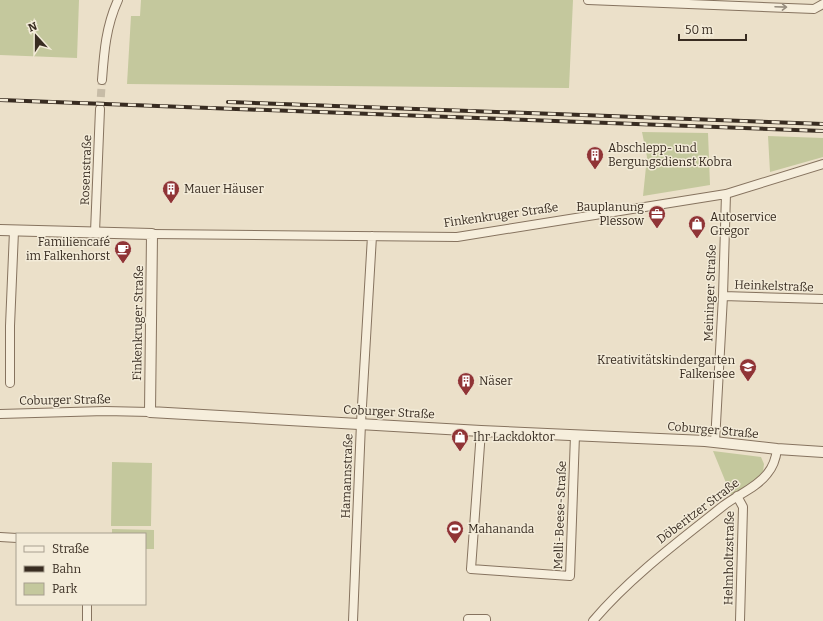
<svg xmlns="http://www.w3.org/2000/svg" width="823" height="621" viewBox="0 0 823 621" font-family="Bitter,serif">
<rect width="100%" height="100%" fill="#ebe0c9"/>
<path fill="#c4c89d" d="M0 0H79L77 58 0 55Z
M141 0H573L569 88 127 84 131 16H140Z
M642 132 708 133 710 185 643 196 647 157Z
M768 136 823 138V157L770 172Z
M713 451 761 457 764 464 763 472 754 481 731 495Z
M112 462 152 463 151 526H111Z
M112 529 154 530V549H145V534H112Z"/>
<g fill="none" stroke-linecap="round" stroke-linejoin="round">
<path stroke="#c7bca7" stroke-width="8" stroke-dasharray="8 4" stroke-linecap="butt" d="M100 109 102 80"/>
<g stroke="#86735f" stroke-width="10">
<path id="minor" d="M588 0 814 9 823 4
M102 80C104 52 106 26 118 0
M95 232 100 109
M152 234 457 237 726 194 823 164
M723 296 823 299
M10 383V326L14 231
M0 414 105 411 150 412
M481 431 471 569 570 576 575 435
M715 442 723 296 726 194
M737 496 743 507 740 621
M0 537 17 538
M468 619H486V621
M87 621V604
M353 621 361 423 372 236
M593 621C629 578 679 541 723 506 737 495 756 488 767 474 773 467 776 458 777 449"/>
</g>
<g stroke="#86735f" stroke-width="12">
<path id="tertiary" d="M0 230 152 234 150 412 481 431 705 441 777 449 823 452"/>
</g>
<use href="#minor" stroke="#f6eedc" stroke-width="8"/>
<use href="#tertiary" stroke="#f6eedc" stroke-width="10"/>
<g stroke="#382c21" stroke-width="4">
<path id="rail" d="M0 100 823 131
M228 102 823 124"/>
</g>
<use href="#rail" stroke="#f3ebd8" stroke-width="2.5" stroke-dasharray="8" stroke-linecap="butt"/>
</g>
<defs><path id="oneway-shaft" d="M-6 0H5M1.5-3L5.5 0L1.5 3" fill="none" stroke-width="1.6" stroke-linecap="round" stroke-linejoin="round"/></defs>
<use stroke="#978d7e" href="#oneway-shaft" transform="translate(781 7) rotate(2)"/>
<defs>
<g id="building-pin" transform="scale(0.9)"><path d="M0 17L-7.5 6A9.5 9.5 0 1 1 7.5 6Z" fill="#903436" stroke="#f3ebd8"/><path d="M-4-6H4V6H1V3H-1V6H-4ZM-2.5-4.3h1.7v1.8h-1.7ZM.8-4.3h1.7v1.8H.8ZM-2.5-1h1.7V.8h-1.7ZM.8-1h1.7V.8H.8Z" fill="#fff"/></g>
<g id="office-pin" transform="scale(0.9)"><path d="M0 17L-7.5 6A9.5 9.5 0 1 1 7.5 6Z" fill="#903436" stroke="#f3ebd8"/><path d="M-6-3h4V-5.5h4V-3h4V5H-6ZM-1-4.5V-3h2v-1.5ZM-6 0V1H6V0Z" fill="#fff"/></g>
<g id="shop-pin" transform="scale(0.9)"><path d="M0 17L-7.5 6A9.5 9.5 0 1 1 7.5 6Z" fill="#903436" stroke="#f3ebd8"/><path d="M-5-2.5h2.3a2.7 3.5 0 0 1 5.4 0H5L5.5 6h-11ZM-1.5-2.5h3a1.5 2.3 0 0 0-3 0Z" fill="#fff"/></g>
<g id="cafe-pin" transform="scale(0.9)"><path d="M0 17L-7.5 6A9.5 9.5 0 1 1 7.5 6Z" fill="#903436" stroke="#f3ebd8"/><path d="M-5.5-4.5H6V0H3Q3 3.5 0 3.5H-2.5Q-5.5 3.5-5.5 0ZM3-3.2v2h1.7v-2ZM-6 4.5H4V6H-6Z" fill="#fff"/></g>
<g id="school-pin" transform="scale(0.9)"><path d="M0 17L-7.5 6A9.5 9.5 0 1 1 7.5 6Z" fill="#903436" stroke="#f3ebd8"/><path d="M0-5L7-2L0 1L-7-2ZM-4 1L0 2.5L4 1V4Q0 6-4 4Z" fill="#fff"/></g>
<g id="stadium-pin" transform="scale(0.9)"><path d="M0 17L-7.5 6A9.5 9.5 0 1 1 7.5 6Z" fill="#903436" stroke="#f3ebd8"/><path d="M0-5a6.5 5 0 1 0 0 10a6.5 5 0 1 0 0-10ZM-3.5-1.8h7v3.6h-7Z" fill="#fff"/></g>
</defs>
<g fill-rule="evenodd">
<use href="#building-pin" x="595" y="155"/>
<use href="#building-pin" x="171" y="189"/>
<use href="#office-pin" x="657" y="214"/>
<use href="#shop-pin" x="697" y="224"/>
<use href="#cafe-pin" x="123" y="249"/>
<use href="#school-pin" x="748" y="367"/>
<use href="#building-pin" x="466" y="381"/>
<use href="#shop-pin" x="460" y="437"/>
<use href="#stadium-pin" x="455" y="529"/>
</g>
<g text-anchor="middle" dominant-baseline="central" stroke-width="3" stroke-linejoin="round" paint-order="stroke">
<g font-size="12" fill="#382c21" stroke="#f3ebd8" text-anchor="start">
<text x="608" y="148">Abschlepp- und<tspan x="608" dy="14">Bergungsdienst Kobra</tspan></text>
<text x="184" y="189">Mauer Häuser</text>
<text x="644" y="207" text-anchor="end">Bauplanung<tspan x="644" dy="14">Plessow</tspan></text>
<text x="710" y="217">Autoservice<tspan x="710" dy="14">Gregor</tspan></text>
<text x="110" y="242" text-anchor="end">Familiencafé<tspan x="110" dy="14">im Falkenhorst</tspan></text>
<text x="735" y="360" text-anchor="end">Kreativitätskindergarten<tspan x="735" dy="14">Falkensee</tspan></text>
<text x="479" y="381">Näser</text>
<text x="473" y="437">Ihr Lackdoktor</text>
<text x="468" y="529">Mahananda</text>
</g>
<g font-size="12" fill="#382c21" stroke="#f3ebd8">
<text transform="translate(86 170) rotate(-88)">Rosenstraße</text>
<text transform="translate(501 215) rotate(-8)">Finkenkruger Straße</text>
<text transform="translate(774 286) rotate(2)">Heinkelstraße</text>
<text transform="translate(710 293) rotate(-88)">Meininger Straße</text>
<text transform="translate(138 323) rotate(-89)">Finkenkruger Straße</text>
<text transform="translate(65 400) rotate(-1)">Coburger Straße</text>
<text transform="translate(389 412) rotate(3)">Coburger Straße</text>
<text transform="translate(713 430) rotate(5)">Coburger Straße</text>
<text transform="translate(347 476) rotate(-88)">Hamannstraße</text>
<text transform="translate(698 511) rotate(-37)">Döberitzer Straße</text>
<text transform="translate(560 515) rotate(-88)">Melli-Beese-Straße</text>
<text transform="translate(729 558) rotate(-89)">Helmholtzstraße</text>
</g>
</g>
<rect x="16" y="533" width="130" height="72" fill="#f3ebd8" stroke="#a89f8f"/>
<rect x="24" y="546" width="20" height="6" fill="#f6eedc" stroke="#a89f8f"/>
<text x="52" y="553" font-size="12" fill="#382c21">Straße</text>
<rect x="24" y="566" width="20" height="6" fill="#382c21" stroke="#a89f8f"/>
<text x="52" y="573" font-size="12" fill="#382c21">Bahn</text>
<rect x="24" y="583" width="20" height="12" fill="#c4c89d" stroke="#a89f8f"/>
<text x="52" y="593" font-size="12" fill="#382c21">Park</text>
<g transform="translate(36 36) rotate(339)" stroke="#f3ebd8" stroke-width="3" paint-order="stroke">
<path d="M0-3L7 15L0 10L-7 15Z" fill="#382c21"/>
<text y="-6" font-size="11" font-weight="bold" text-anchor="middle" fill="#382c21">N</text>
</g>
<path d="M679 34v6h67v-6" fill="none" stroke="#382c21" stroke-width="2"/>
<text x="685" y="34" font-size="12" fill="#382c21" stroke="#f3ebd8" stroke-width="3" paint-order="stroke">50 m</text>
</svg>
